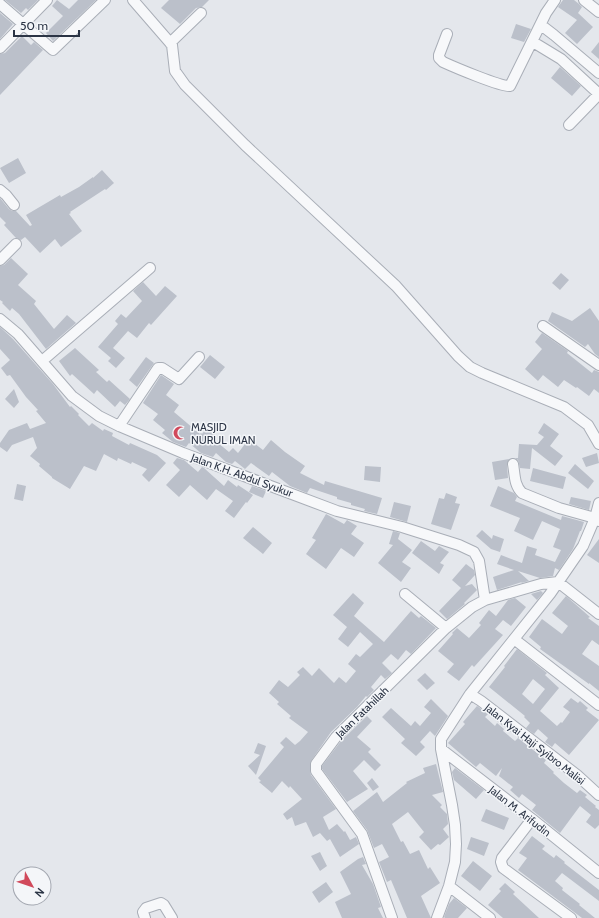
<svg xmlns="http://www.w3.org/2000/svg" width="599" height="918" viewBox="0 0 599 918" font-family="Cabin,sans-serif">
<rect width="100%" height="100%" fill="#e4e7ec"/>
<path fill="#bbc0ca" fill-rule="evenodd" d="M5 0H38L28 10 26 8 21 13Z
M57 0 69 9 78 0H96L53 41 46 33 63 16 52 6Z
M169 0H209L202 7 196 8 180 24 161 8Z
M563 0H574L579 4 582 7 578 13 593 27 577 44 565 33 577 20 558 7Z
M0 13 13 24 0 39Z
M516 24 531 29 524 42 511 38Z
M22 36 31 45 34 42 43 50 0 95V54L5 53Z
M599 42V59L591 52Z
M560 67 581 86 572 96 551 78Z
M18 158 26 173 9 183 0 168Z
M102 170 114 183 106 190 105 189 70 212 71 213 69 214 82 231 61 247 55 239 40 253 25 237 21 240 16 238 4 225 6 223 0 217V198L9 209 12 211H16L30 226 32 225 26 215 60 195 61 197 79 187 93 177V178Z
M11 258 28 274 18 285 36 301 34 304 54 329 67 315 76 323 46 349 19 314 12 308 10 311 2 303 3 302 0 300V266L4 265Z
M561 273 569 280 560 290 552 283Z
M143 282 156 296 165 286 177 296 151 325 149 323 137 338 128 331 113 348 125 358 116 368 108 361 111 358 98 347 118 324 115 321 121 314 126 318 142 301 133 291Z
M590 308 599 321V357L595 354 588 344 585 347 548 321 552 312 572 321Z
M0 327 13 339 53 384 70 407 71 406 79 414 78 415 89 426 92 423 103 431 104 429 113 433 112 436 129 445 130 443 157 455 166 463 149 482 142 475 147 469 132 462 131 464 118 458 117 461 104 454 96 471 84 466 70 489 52 478V477L39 466 40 464 30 456 37 448 33 437 12 445 7 452 0 447V443L9 430 27 423 30 429 46 423 36 411 38 410 26 397 10 375 7 376 1 368 10 360 0 349Z
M542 333 568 351 567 353 592 373 594 370 599 372V393L594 389 589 396 577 387 576 388 564 380 558 387 543 375 538 381 525 369 542 349 535 342Z
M75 348 99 370 96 372 107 382 109 380 130 399 125 405 120 401 115 407 97 390 94 394 72 374 70 376 59 361Z
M210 355 225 367 215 379 200 367Z
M146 357 154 363 137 387 129 380Z
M161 375 174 384 166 395 179 405 174 412 200 434 201 433 202 434 210 424 218 430 212 438 229 452 233 448 238 453 249 439 263 450 271 440 285 452 305 466 300 473 324 485 325 481 382 498 377 514 364 511 365 509 351 505V503L337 499V497L310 488 307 493 290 486 272 472 269 476 251 463 245 469 235 461 232 464 226 462 216 453 213 457 201 453 189 443 186 447 173 442 162 433 165 430 153 420 158 414 143 403Z
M14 389 19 402 14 408 5 399Z
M544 423 559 434 550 446 563 456 555 466 532 448 530 469 520 468 518 460 515 458H518L519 444 537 445 544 437 538 433Z
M597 453 599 463 586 467 582 458Z
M177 458 184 460 198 472 202 467 204 468 224 486 228 480 237 487 238 485 253 495 247 503 246 502 234 518 225 511 233 501 216 489 207 500 190 485 179 497 166 485 180 470 173 463Z
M509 459 507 465 508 478 495 480 492 462Z
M575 464 594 481 588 489 568 473Z
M365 466 381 467 380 482 364 480Z
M533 468 566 477 563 489 530 481Z
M17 484 26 486 23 501 14 499Z
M252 486 266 491 263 498 249 492Z
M498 486 514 493 517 497 515 501 561 520 562 516 584 522 581 531H580L573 549 559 570 555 568 553 576 540 578 518 571 529 581 521 583 522 582 497 590 493 577 514 570 497 564 501 555 522 563 527 546 537 549 535 555 555 562 561 550 553 547 560 529 542 521 533 540 514 531 520 518 490 506Z
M446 493 457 497 455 503 460 504 451 530 431 524 439 498 444 499Z
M571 497 591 501 589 510 569 504Z
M394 502 411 506 407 522 390 517Z
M326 514 344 524 347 520 357 526 351 534 364 543 354 557 341 548 326 569 306 554 316 540 312 538Z
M253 527 272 543 263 554 243 538Z
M482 530 492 539 493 535 504 539 500 552 491 549 476 536Z
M393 531 400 533 398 539 412 550 402 562 411 568 401 582 378 563 393 545 389 544Z
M599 539V563L587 555Z
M421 541 435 551 439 546 449 552 440 563 444 565 439 574 412 553Z
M466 564 474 570 475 575 465 586 472 584 477 590 464 603 465 604 447 619 439 611 461 588 452 580Z
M541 591 543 593 537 600 531 594Z
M353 593 364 603 354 616 384 642 411 611 419 618 421 616 436 628 411 654 406 650 398 660 391 654 382 663 392 673 385 679 381 675 371 687 374 690 367 697 366 696 357 707 331 732 311 761 310 771 311 775 336 809 323 817 329 830 337 824 344 832 345 831 350 840 356 837 359 844 340 857 330 839 327 841 320 833 313 837 306 822 295 826 292 817 287 820 283 814 302 799 290 786 289 788 282 781 272 793 259 782 261 781 258 778 284 747 280 743 286 737 295 745 300 741 308 732 289 718 291 716 277 704 279 702 269 693 279 680 288 687 300 675 297 672 303 667 312 676 319 668 334 683 339 677 346 683 356 671 348 664 356 654 360 657 373 644 360 632 348 647 338 639 347 627 333 615Z
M566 596 590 617 588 618 599 626V645L592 640 582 654 599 666V691L589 683V684L540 649 541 647 529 637 542 619 562 634 568 626 552 613Z
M515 598 526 607 511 626 503 620 495 629 503 635 474 667 472 665 459 681 447 672 454 664 438 651 453 634 452 633 457 628 469 638 481 625 479 623 489 610 496 616 508 600Z
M517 649 547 673 545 675 559 688 540 711 557 726 561 722 562 723 570 712 563 707 571 698 578 703 580 701 588 708 586 710 599 720 569 755 555 743 552 747 545 742 548 738 538 729 534 734 526 728 530 723 524 717 525 716 489 687 505 667 504 666ZM533 679 545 689 533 704 522 694Z
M425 673 435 683 427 690 417 680Z
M431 699 448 716 435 736 430 731 420 742 425 747 416 756 401 743 405 739 382 717 391 708 411 726 415 721 420 726 431 713 424 707Z
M477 706 488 714 485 717 495 726 497 723 504 729 503 731 515 741 518 738 546 760 544 763 554 772 553 773 564 783 577 793 580 790 587 795 585 797 596 806 595 807 599 810V825L595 829 586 822 591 815 580 806 560 833 532 810 536 805 522 794 519 798 510 790 513 787 499 776 502 768 496 776 480 763 476 767 448 743 465 724 463 722Z
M367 716 372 721 357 737 371 749 368 752 381 765 375 771 364 760 353 771 368 789 347 802 322 769V766L341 741Z
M258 743 266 746 256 775 248 766 260 755 254 753Z
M436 764 443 792 432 795 442 805 440 807 447 814 448 824 443 829 449 837 440 845 438 844 431 850 419 837 424 832 408 812 392 824 401 842 403 841 410 854 419 850 428 869 430 867 440 883 421 896 431 918H407L391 880 387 882 379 862 389 857 382 844 374 848 367 830 353 811 377 792 383 802 407 783 406 782 425 773 423 768Z
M455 768 484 790 476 799 454 780 452 772Z
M372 778 379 787 373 791 367 783Z
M486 809 509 818 504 830 481 821Z
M532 836 545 846 542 849 554 858 556 855 565 862 564 863 599 890V901L562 873 555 881 563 888 562 890 580 904 579 905 595 918H582L518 870 527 858 519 853Z
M471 837 489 843 484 856 467 849Z
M320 852 327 866 320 871 311 856Z
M363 857 366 864 362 865 373 884 381 907 378 908 383 918H342L335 902 351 894 340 872 358 859Z
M473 861 492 876 480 891 461 876Z
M326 882 333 892 319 903 312 892Z
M505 883 515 892 513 894 539 918H503L488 905 501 891 499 889Z
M454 898 467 908 458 918H445L444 917 449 904Z"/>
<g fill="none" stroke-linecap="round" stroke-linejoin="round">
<g stroke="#a9aeb7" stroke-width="12">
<path id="street" d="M133 0 172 45 175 71 185 85 245 145 396 286 458 356 470 367 482 373 564 407 588 425 599 444
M584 0 599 12
M0 4 53 50 105 0
M541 25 554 35 599 73
M447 34 439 55V58L443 62C454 67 501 87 510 86L546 13 555 0
M533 42 561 59 599 94
M170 43 201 13
M0 48 47 0
M569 125 599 94
M0 190 6 195 14 205
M0 260 16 244
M0 319 18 334 72 396 99 416 119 426 183 453 337 511 402 527 459 545 474 552 479 561 485 600
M543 326 599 365
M42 361 150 268
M119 426 158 368H162L179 379 199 357
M513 464C515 475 514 485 522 493L559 508 595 518 599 521
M405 594 446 628
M514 639 599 705
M470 694 481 701 577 775 599 795
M441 749 532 819 599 873
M532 819 502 858 501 862 503 868 571 918
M449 886 490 918
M145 918 143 912 146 908 161 903 164 905 172 918
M392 918 362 834 316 771V764L336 737 446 628 472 607 485 600 541 584 558 582 599 614
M437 918 449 886 455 862 456 844 455 825 452 805 441 749V739L470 694 550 594 583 546 595 518 599 503"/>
</g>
<use href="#street" stroke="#f7f8fa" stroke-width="10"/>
</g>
<defs>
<g id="mosque-bare" transform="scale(1.08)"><path d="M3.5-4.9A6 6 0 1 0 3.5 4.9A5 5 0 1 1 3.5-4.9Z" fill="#d1495b" stroke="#f4f6f9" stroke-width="2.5" paint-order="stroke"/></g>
</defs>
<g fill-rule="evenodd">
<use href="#mosque-bare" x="180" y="433"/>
</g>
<g text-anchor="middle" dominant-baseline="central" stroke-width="3" stroke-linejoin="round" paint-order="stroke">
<g font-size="11" fill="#2b3445" stroke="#f4f6f9" text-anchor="start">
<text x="191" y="427">MASJID<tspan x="191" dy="13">NURUL IMAN</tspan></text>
</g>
<g font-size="11" fill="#2b3445" stroke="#f4f6f9">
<text transform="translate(242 475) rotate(20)">Jalan K.H. Abdul Syukur</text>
<text transform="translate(362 712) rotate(-44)">Jalan Fatahillah</text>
<text transform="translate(535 744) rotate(38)">Jalan Kyai Haji Syibro Malisi</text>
<text transform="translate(520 811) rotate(38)">Jalan M. Arifudin</text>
</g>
</g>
<g transform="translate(32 886) rotate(130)"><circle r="19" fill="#f4f6f9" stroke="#a4a8b1"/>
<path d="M0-3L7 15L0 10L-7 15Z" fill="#d1495b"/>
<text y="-6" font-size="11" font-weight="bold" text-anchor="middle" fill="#2b3445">N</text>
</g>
<path d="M14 30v6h65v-6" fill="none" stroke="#2b3445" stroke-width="2"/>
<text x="20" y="30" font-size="12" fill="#2b3445" stroke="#f4f6f9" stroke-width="3" paint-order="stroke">50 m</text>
</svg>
